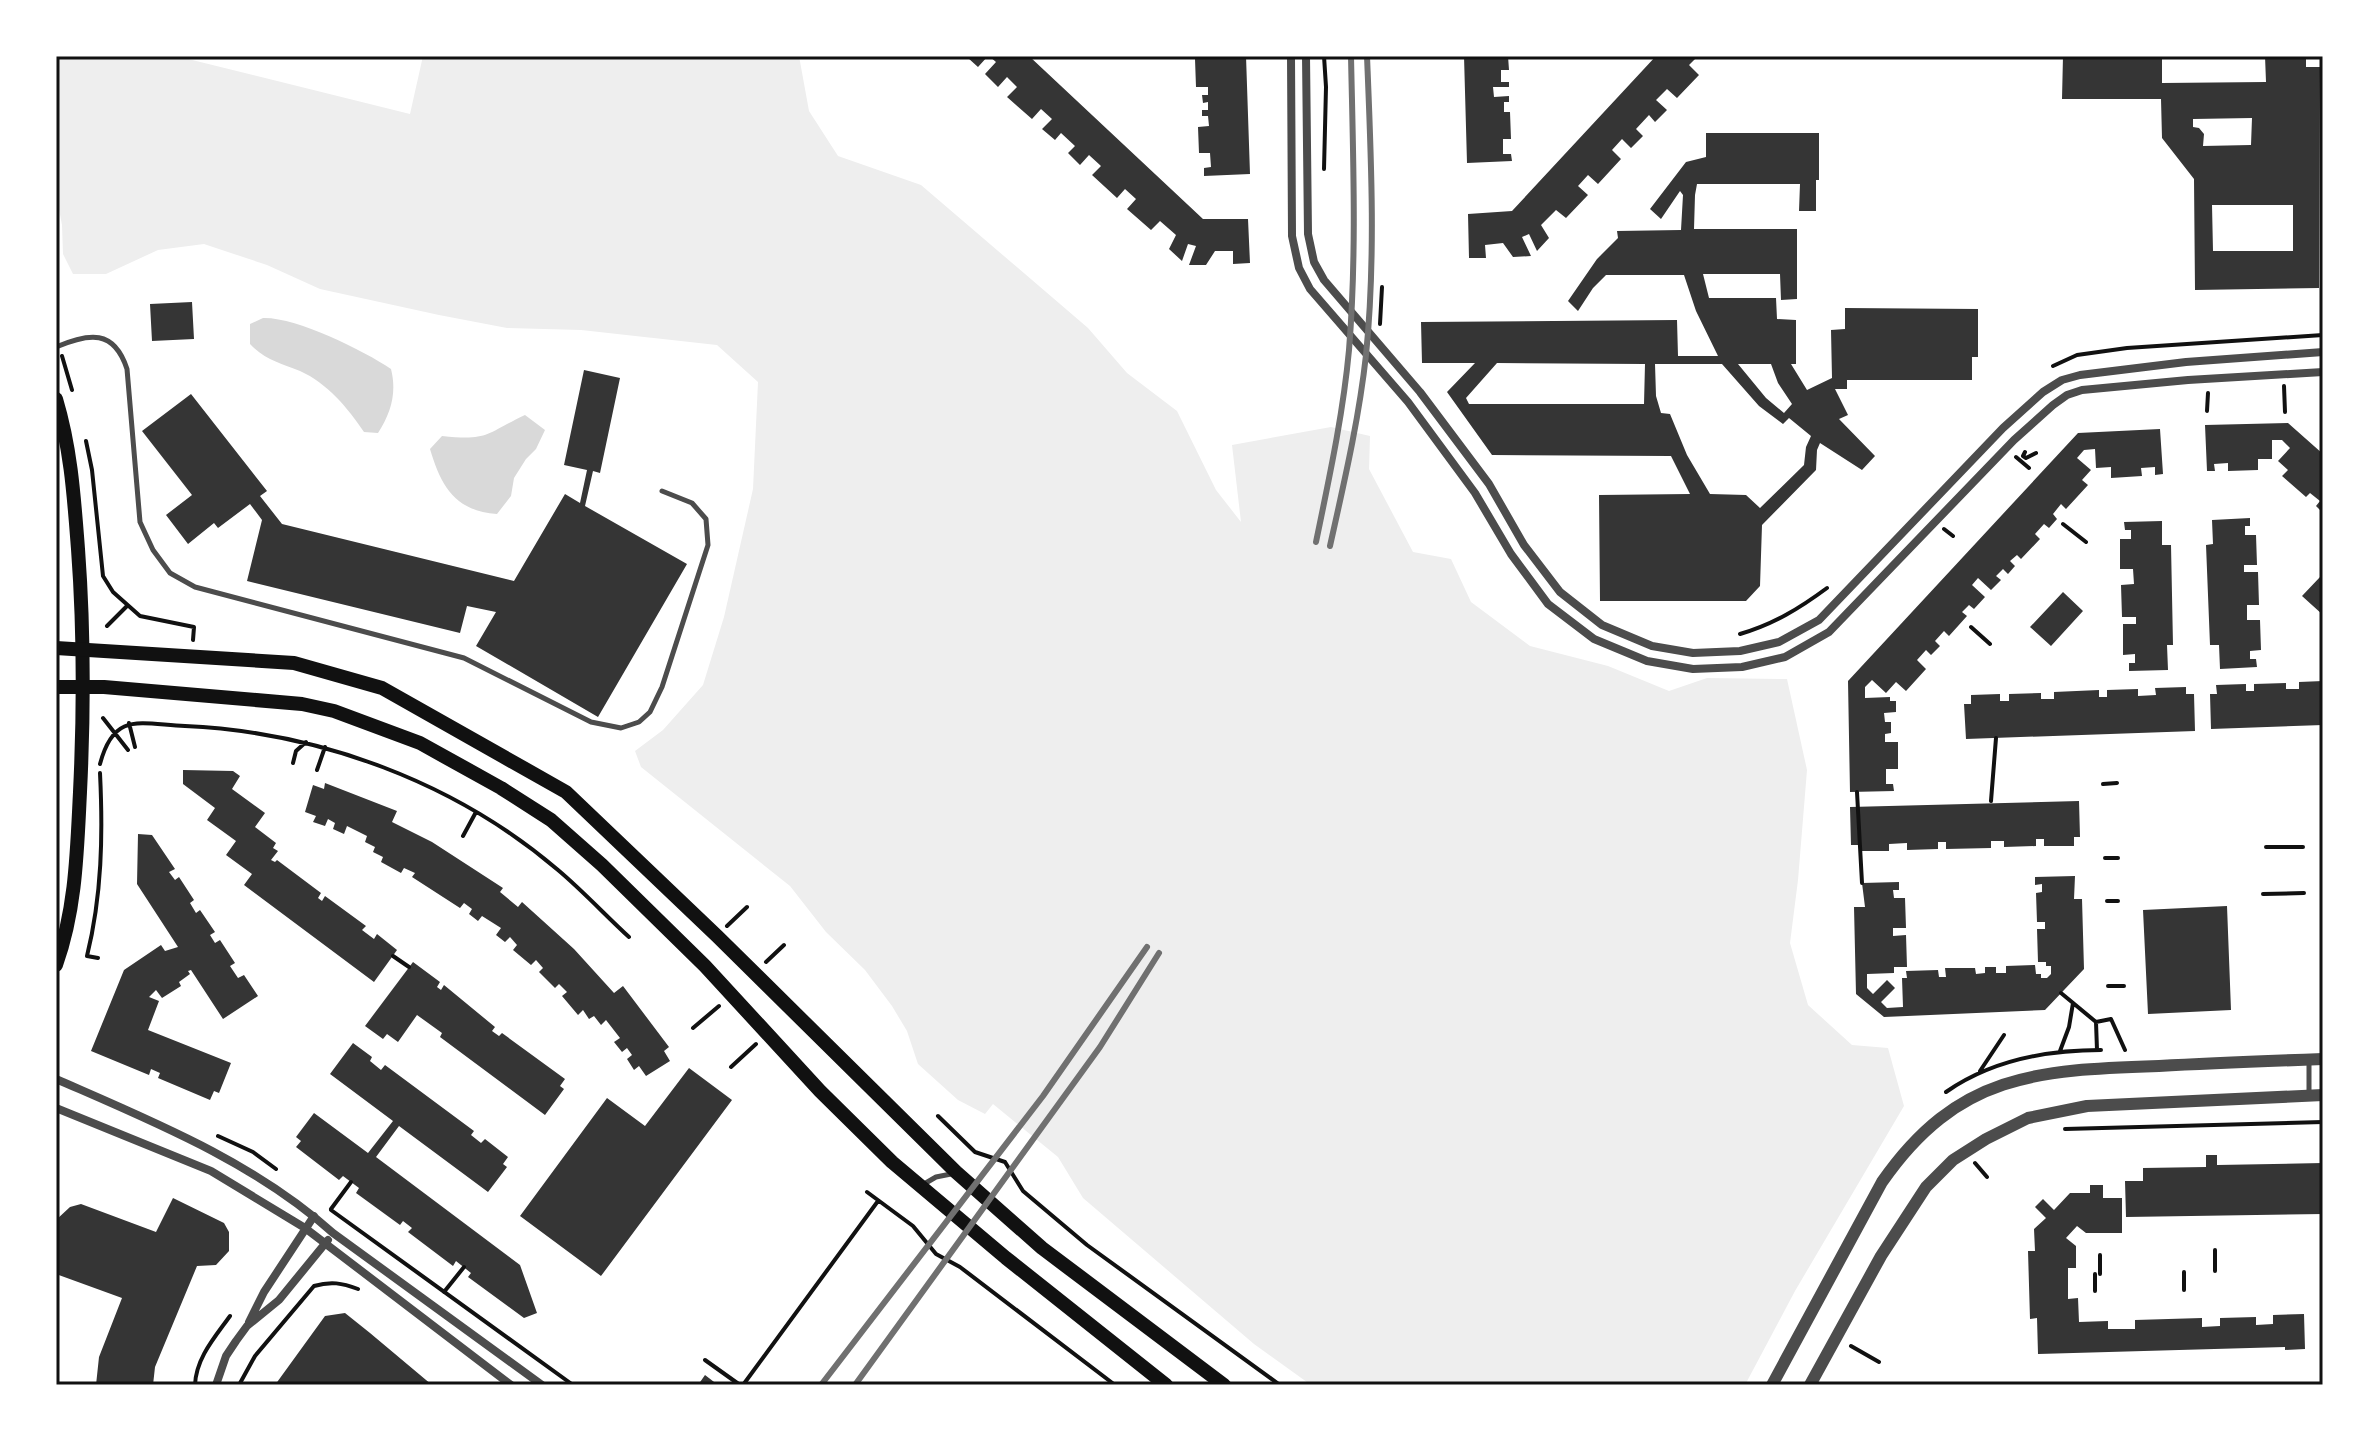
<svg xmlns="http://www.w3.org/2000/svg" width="2379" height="1441" viewBox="0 0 2379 1441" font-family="'Zilla Slab',serif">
<rect width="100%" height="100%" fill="#fff"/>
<path fill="#eee" d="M56 56H176L410 114 423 56H799L809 111 838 156 921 185 1088 328 1127 373 1177 411 1216 490 1241 522 1232 445 1331 427 1370 436 1369 469 1413 552 1451 559 1471 602 1530 646 1608 666 1669 691 1707 678 1787 679 1807 770 1798 880 1790 943 1808 1005 1852 1045 1888 1048 1904 1106 1795 1291 1745 1385H1311L1254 1344 1083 1198 1058 1157 993 1104 985 1114 958 1100 918 1064 907 1031 892 1006 865 970 826 932 790 886 641 767 635 751 663 730 703 685 724 617 753 489 758 382 717 345 581 330 507 328 439 315 320 289 267 265 204 244 158 250 106 274H73L63 254 62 225 56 193Z"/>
<path fill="#d9d9d9" d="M263 318C296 317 363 350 391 369 397 393 391 413 378 433L364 432C348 408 327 383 300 371 281 363 265 360 250 344V324Z
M525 415 545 430 536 449 526 459 514 478 511 496 497 514C455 511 441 486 430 449L442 436C489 441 485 434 525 415Z"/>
<path fill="#353535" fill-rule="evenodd" d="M969 56H988L978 67 968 58Z
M989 56H1029L1203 219H1248L1250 263 1233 264V251H1215L1206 265H1189L1196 246 1188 244 1182 261 1169 249 1176 235 1160 221 1151 230 1127 209 1136 199 1125 189 1117 198 1092 175 1101 166 1089 155 1080 165 1068 153 1075 146 1061 133 1055 140 1042 129 1052 119 1041 109 1032 119 1007 97 1017 87 1007 77 998 87 985 74 996 62Z
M1206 56H1246L1250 174 1204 176V168L1211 167 1210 153H1199L1198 127 1209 126 1208 116H1202V110H1208V102L1203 103 1202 95H1208V87H1196L1195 59H1206Z
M1464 56H1508L1509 70H1501V82H1509V87H1493L1494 97 1509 96V102H1504V112H1510L1511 139H1503V154H1511L1512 161 1467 163Z
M1656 56H1698L1689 65 1699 75 1677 98 1667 89 1656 100 1667 110 1655 122 1649 115 1636 129 1643 136 1631 148 1622 139 1612 150 1621 159 1598 184 1588 175 1578 186 1588 195 1566 218 1556 210 1541 225 1549 238 1537 251 1529 234 1522 237 1531 256 1513 257 1503 243 1485 245 1486 258H1469L1468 214 1512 211Z
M2063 56H2162V83L2266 82 2265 56H2306V67H2320L2319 288 2195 290 2194 179 2162 138 2161 99H2062ZM2252 118 2251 145 2203 146 2204 134 2199 128 2193 127V119ZM2212 205H2293V251H2213Z
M1706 133H1819V180H1816V211H1799L1800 184H1697L1695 195 1694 229H1797V299L1781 300 1780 274H1703L1709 298H1776L1777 319 1796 320V364H1791L1807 390 1832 378 1831 330 1845 329V308L1978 309V357H1972V380H1847V389H1835L1848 415 1839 419 1875 456 1862 470 1820 443 1817 450 1816 470 1762 525 1760 586 1746 601H1600L1599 495 1690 494 1671 456 1492 455 1447 392 1475 363H1422L1421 322 1677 320 1678 356H1718L1696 311 1684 275H1606L1593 288 1578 311 1568 301 1597 259 1618 238 1617 231 1681 230 1683 195 1680 191 1661 219 1650 209 1686 162 1706 157ZM1497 363 1645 364 1644 404H1469L1466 398ZM1655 364H1722L1759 406 1783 424 1789 418 1811 436 1806 447 1804 465 1760 508 1746 495 1710 494 1687 455 1670 414 1661 413 1656 396ZM1738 364H1771L1778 383 1792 404 1784 413 1766 398Z
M192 302 194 339 152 341 150 304Z
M584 370 620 378 600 473 593 471 585 506 687 564 598 717 476 646 496 612 467 606 460 633 247 581 262 520 250 504 218 528 214 523 188 544 166 515 192 495 142 431 191 394 267 491 260 496 282 524 514 581 565 494 580 503 587 470 564 465Z
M2288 423 2323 454V513L2316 506 2320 501 2310 493 2306 497 2282 476 2288 470 2278 461 2290 448 2282 440H2272V459H2258V470L2228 471V463L2214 464 2215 471H2207L2205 425Z
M2160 429 2163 474 2155 475V467L2141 468 2142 476 2111 478V467L2096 468 2095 449 2084 450 2077 458 2091 470 2082 480 2088 485 2066 509 2061 504 2053 514 2057 519 2049 528 2044 524 2035 534 2040 539 2021 559 2017 555 2010 561 2015 566 2008 574 2003 569 1996 576 2001 580 1991 590 1978 578 1972 585 1985 597 1974 609 1969 605 1962 612 1967 616 1949 636 1944 631 1935 641 1940 646 1931 655 1926 650 1917 660 1926 669 1906 691 1896 682 1886 693 1872 680 1865 687V698L1890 697V701H1896V712L1884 713 1885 722H1891V733L1885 734V742H1898V769H1886V784H1893L1894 791 1850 792 1848 681 2078 433Z
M2250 518V526H2245V535H2256L2257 565H2244V572H2258L2259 605H2247V620H2260L2261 650 2250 651V659H2256L2257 667 2220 669 2219 645H2210L2206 545 2213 544 2212 520Z
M2162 521V545H2171L2173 645H2167L2168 670 2129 671V663H2135V654L2123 655V624H2136V617H2122L2121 585 2134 584 2133 569H2120V539H2131V530H2125L2124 522Z
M2320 577 2323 580V615L2302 596Z
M2063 592 2083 611 2051 646 2030 627Z
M2323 681V725L2211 729 2210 694H2217L2216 685 2246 684V691H2254V684L2286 683V689H2299V682Z
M2186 687V694H2194L2195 731 1966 739 1964 704H1971V695L2000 694V701H2009V694L2041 693V699H2054V692L2099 690V697H2107V690L2138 689V696L2156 695 2155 688Z
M183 770 233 771 240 776 232 789 265 813 255 827 276 843 273 848 278 851 271 860 275 862 277 860 321 893 318 898 322 901 325 896 366 926 362 930 374 939 377 934 397 950 374 982 244 885 252 874 226 855 236 841 207 820 215 808 183 784Z
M325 783 397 811 392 822 432 842 503 888 500 892 518 907 522 902 574 949 614 993 623 986 669 1047 664 1051 670 1061 646 1076 639 1066 634 1070 627 1059 632 1055 627 1048 622 1052 614 1042 620 1038 606 1020 601 1025 594 1016 589 1019 583 1010 578 1015 562 996 567 992 559 984 555 988 539 972 543 968 536 960 531 965 513 950 517 945 510 937 505 942 496 935 501 928 482 916 478 921 469 914 472 909 464 903 460 908 412 877 415 873 404 868 401 873 381 862 383 857 373 852 375 847 365 842 367 836 347 826 344 834 333 829 335 823 328 819 325 826 313 822 316 816 305 812 313 785 324 789Z
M2320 790H2323V832H2320Z
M2079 801 2080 837H2074V846H2044V839H2036V846L2004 847V841H1991V848L1946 849V842H1938V849L1907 850V843L1889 844V851H1859V845H1851L1850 807Z
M138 834 152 835 175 869 169 872 175 880 179 877 194 900 190 903 196 913 200 910 215 932 210 935 215 943 220 940 235 963 230 966 238 978 244 975 258 996 223 1019 191 970 188 971 190 974 179 982 181 986 162 998 156 990 149 997 159 1001 148 1030 231 1063 219 1093 214 1091 210 1100 158 1078 160 1073 151 1069 149 1075 91 1051 124 970 161 945 165 951 178 947 137 884Z
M2075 876 2074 899H2082L2084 969 2045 1010 1884 1017 1856 994 1854 907H1865L1862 883 1899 882V890H1893L1894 898H1905L1906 928H1893V936L1906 935 1907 967H1894V973L1867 974V988L1873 994 1887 980 1895 988 1881 1002 1887 1008 1903 1007 1902 978H1907L1906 971 1938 970 1939 977H1946L1945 968H1975L1976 974 1985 973V967H1996V973H2006V966L2035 965 2036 974H2041V978H2047L2051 974V966H2046V962H2038L2037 929H2045V922H2037L2036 893 2042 892V884L2035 885V877Z
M2227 906 2231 1010 2148 1014 2143 910Z
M413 962 440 982 437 987 441 990 444 985 495 1027 492 1031 499 1036 502 1033 565 1079 560 1086 564 1089 545 1115 440 1037 442 1033 417 1015 398 1042 387 1034 383 1039 365 1026Z
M353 1043 372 1057 370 1061 381 1070 385 1065 474 1131 471 1135 481 1143 485 1139 508 1157 503 1164 507 1167 488 1192 399 1126 376 1157 520 1265 537 1313 524 1318 468 1277 471 1273 456 1261 453 1266 408 1232 412 1228 403 1221 400 1225 356 1193 359 1188 343 1176 339 1180 296 1147 301 1141 296 1137 314 1113 368 1153 393 1121 330 1074Z
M689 1068 732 1100 601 1276 520 1216 607 1098 645 1126Z
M2206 1155H2217V1165L2323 1163V1214L2126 1217 2125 1181H2143V1168L2206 1167Z
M2090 1185H2103V1198H2122V1233H2086L2077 1226 2066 1238 2076 1246V1268H2068V1299L2078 1298 2079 1322 2108 1321V1329H2135V1320L2202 1318V1327L2220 1326V1318L2256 1317V1325L2273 1324V1315L2304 1314 2305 1349 2285 1350V1347L2038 1354 2037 1318 2030 1319 2028 1251H2035L2034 1229 2046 1218 2035 1207 2043 1199 2054 1210 2070 1193H2090Z
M173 1198 224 1223 229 1232V1251L216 1265 197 1266 155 1367 153 1385H96L99 1357 122 1298 56 1274V1220L70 1207 81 1204 156 1232Z
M345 1313 370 1333 432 1385H275L325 1316Z
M705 1375 718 1385H698Z"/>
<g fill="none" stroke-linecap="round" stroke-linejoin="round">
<path stroke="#111" stroke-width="4" d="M1324 56 1326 87 1324 169
M1380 324 1382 287
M62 356 72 390
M2053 366 2077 355 2127 348 2323 335
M2284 386 2285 412
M2207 411 2208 393
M86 441 92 470 103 576 113 592 140 616 194 627 193 640
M2025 452 2023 456 2026 458 2036 453
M2016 457 2029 468
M2063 524 2086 542
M1944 529 1953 536
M107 626 127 606
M1971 627 1990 644
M1740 634C1774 624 1800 608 1827 588
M103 718 128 750
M129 723 135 747
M293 763 296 751 306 742
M100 764C114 711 140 724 185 726 319 732 455 782 558 870 583 891 605 915 629 937
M317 770 325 747
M2103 784 2117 783
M1857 792 1862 883
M1991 801 1996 738
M463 836 476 812
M2266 847H2303
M2105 858H2118
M2263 894 2304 893
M2107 901H2118
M727 926 747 907
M393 956 409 967
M98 958 87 956C102 895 103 835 100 773
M766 962 784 945
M2108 986H2124
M2061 993 2096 1022
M693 1028 719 1006
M2097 1050 2096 1022 2111 1019 2125 1050
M2060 1051 2069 1027 2073 1003
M731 1067 756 1044
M1980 1071 2004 1035
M1946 1092C1992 1060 2046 1050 2101 1050
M938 1116 975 1152 1005 1162 1023 1191 1087 1245 1280 1385
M2065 1129 2323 1122
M218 1136 253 1152 276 1169
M1975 1163 1987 1177
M867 1192 913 1226 936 1254 960 1267 1115 1385
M331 1209 351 1182
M331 1210 573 1385
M2100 1255V1274
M2215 1271V1250
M2184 1272V1290
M2095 1274V1291
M444 1292 464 1267
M1851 1346 1879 1362
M705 1360 740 1385
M195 1385C196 1358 215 1337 230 1316
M239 1385 255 1356 314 1286C331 1281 342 1283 358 1289
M743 1385 878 1201"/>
<path stroke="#4c4c4c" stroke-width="5" d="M56 347C89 333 114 329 127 369L140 522 153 550 170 573 195 587 464 658 591 722 621 728 639 722 650 712 662 687 708 545 706 519 692 503 662 491
M2309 1095V1061
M924 1184 936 1177 951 1174"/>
<path stroke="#4c4c4c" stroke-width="8" d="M1291 56 1292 236 1299 268 1310 289 1408 402 1475 493 1511 554 1548 604 1594 639 1647 661 1693 669 1742 667 1785 657 1829 632 2014 440 2053 405 2067 395 2082 390 2188 380 2323 372
M1306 56 1308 234 1314 262 1324 280 1420 392 1489 484 1524 545 1560 592 1602 625 1652 646 1693 653 1740 651 1779 642 1819 620 2003 428 2043 392 2062 380 2080 375 2186 362 2323 352
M56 1079C152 1121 254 1162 333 1233L542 1385
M56 1108 211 1171 305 1228 511 1385
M249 1322 264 1292 314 1216
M216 1385 226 1356 236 1341 247 1326 279 1300 328 1240"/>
<path stroke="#4c4c4c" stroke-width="12" d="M1772 1385 1882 1182C1958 1073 2037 1070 2159 1066 2214 1063 2268 1061 2323 1059
M1810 1385 1881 1256 1926 1187 1953 1160 1986 1139 2028 1118 2087 1106 2323 1095"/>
<path stroke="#111" stroke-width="14" d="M56 399C71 449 74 497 78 549 84 630 84 710 80 792 77 851 76 909 56 965"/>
<path stroke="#111" stroke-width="14" d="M56 648 294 663 382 688 566 792 717 936 956 1172 1042 1248 1224 1385
M56 687H104L302 704 334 711 420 743 501 788 551 820 602 865 705 966 820 1091 892 1162 1006 1258 1166 1385"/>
<path stroke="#707070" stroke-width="6" d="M1316 542C1329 479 1343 415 1349 350 1357 252 1353 154 1351 56
M1330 546C1344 483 1359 419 1366 355 1376 257 1371 154 1367 56
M821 1385 1043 1096 1147 947
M855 1385 1100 1047 1159 953"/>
</g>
<rect width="2379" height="1441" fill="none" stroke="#ffffff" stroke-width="116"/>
<rect x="58" y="58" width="2263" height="1325" fill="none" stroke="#111" stroke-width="3"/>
</svg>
